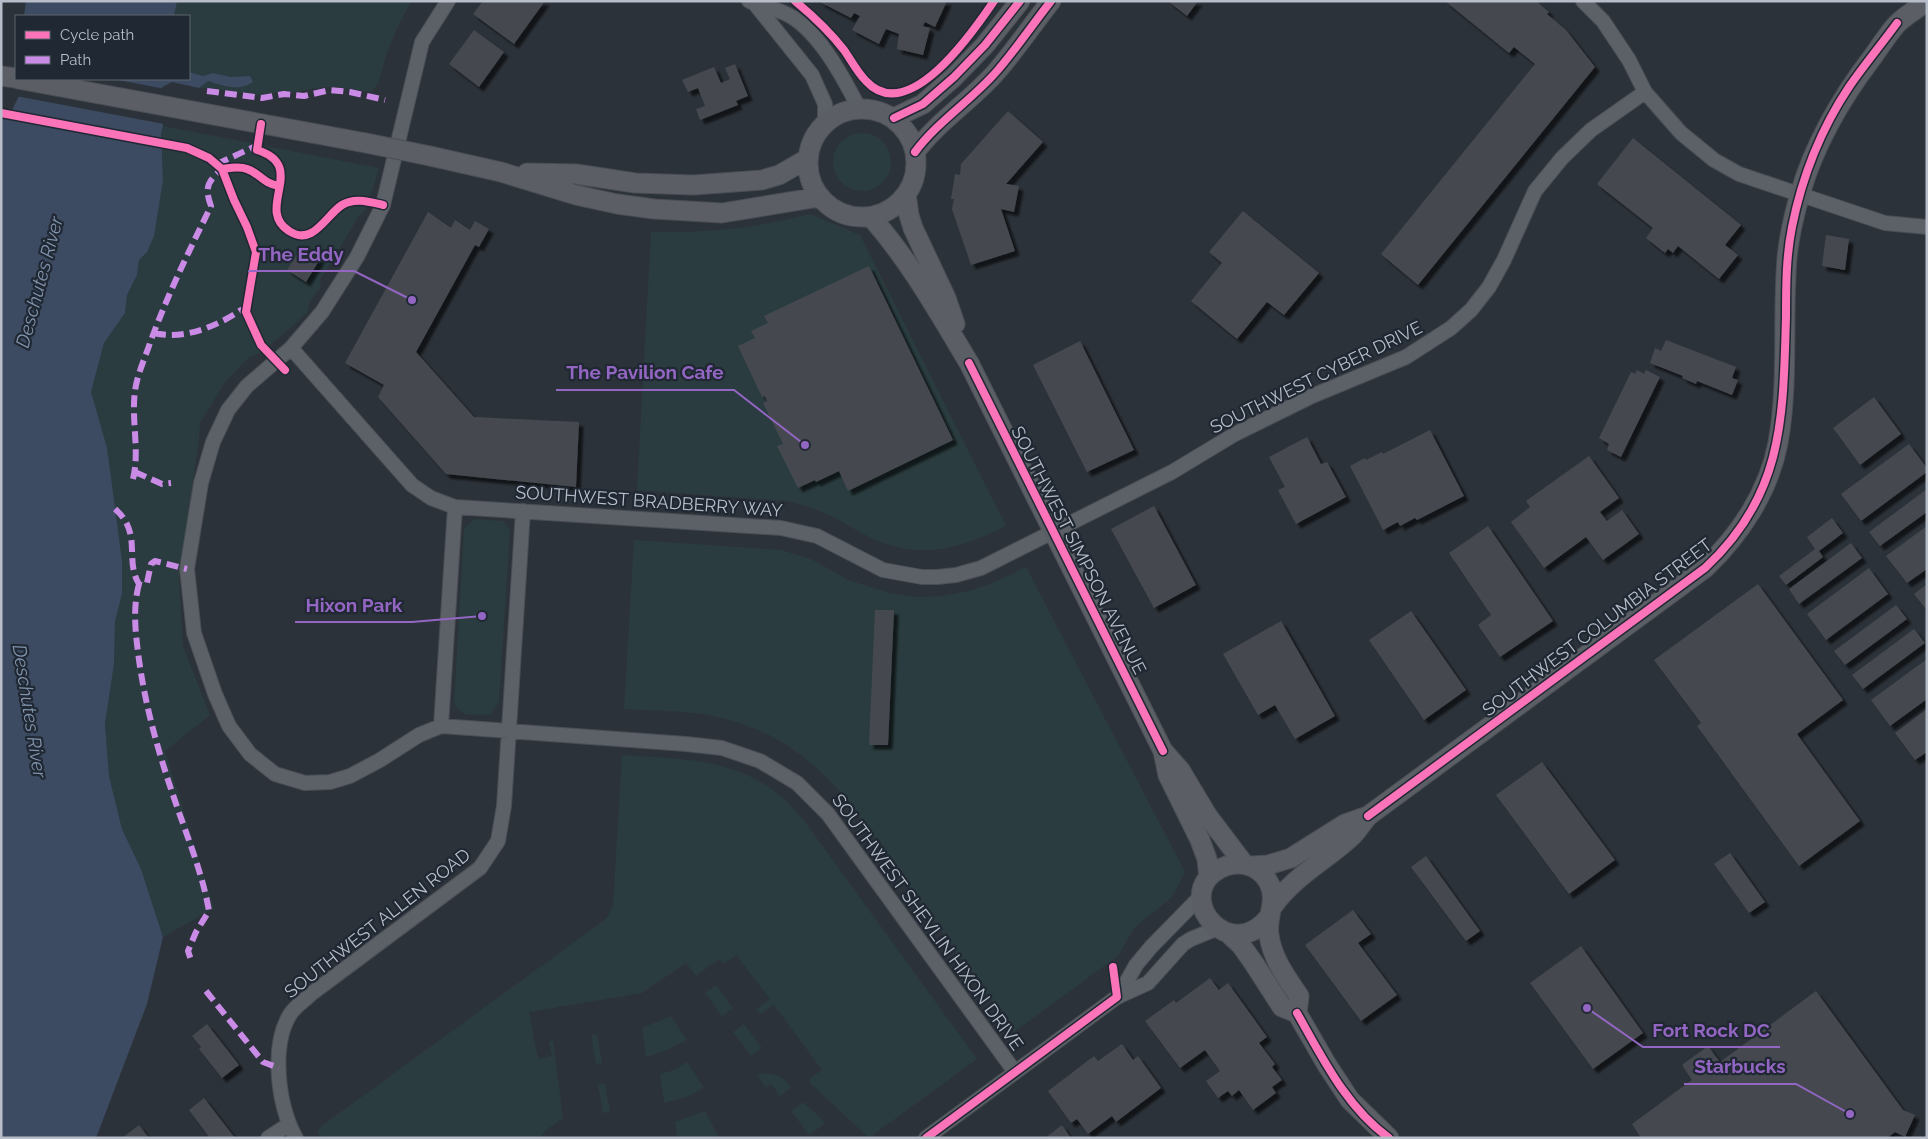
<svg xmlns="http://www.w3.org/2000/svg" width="1928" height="1139" viewBox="0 0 1928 1139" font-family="Raleway,sans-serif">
<defs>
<filter id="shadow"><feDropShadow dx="4.5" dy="4.5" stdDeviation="1" flood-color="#0009"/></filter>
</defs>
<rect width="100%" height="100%" fill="#2c3239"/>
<path fill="#2a3c3f" d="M177 1H412C402 17 395 33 388 50 382 64 382 83 371 92L335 87H321L296 92H279L264 95H253L211 88H199L208 81 229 88 250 76 231 77 213 73 203 76 189 72V16H174Z
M163 126 379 168 366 210 359 216 320 280 321 286 310 302 307 313 261 353 249 357 225 382 200 423 199 440 179 579 183 646 210 715 165 751 214 908 163 937 141 869 122 829 109 776 105 724 114 664 115 622 122 594V561L112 496 91 392 104 343 125 313 127 295 137 275 139 260 147 252 163 180 161 134Z
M833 162a29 29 0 1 1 58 0a29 29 0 1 1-58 0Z
M810 214 860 235 1006 526C963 547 925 560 878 541 862 535 847 523 831 516 818 509 803 505 788 501L637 490 651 232C710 233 754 228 810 214Z
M475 519 503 521 510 530 499 702 490 715 464 714 454 704 464 528Z
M634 540 782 550 813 560 848 580 890 593 918 597 943 596 972 590 993 583 1026 567 1185 872 1172 897 1134 928 1118 956 1014 1032 844 796C805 752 766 726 708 715 681 710 652 711 624 709Z
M622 755C680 759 734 757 782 797 790 804 796 812 803 819L977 1059 869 1138 810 1083V1078L822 1070 774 1005 760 1014 756 1009 770 999 736 955 724 964 719 959 696 976 686 963 642 993 529 1012 538 1059 552 1056 549 1041H553L563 1118 545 1131 540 1138H321L317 1132 323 1125 607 918 613 906Z
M716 985 733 1008 722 1016 705 993Z
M671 1016 687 1040 667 1050 646 1057 642 1028Z
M744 1024 762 1048 751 1056 733 1032Z
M597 1034 602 1063 596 1064 591 1035Z
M687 1062 704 1088 686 1097 664 1103 660 1074 674 1070Z
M764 1073C776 1074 785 1077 791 1088L780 1096 771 1084 766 1087 757 1076Z
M605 1083 610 1112 603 1113 598 1084Z
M803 1102 826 1123 809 1135 791 1111Z
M705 1111 719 1138H677L675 1122Z"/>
<path fill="#3c4b61" d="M26 1H177L174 16H24Z
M189 72 203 76 213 73 231 77 250 76 253 82C238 92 223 86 208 81L199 88 172 82 162 87 163 126 161 134 163 180 154 236 147 252 139 260 137 275 127 295 125 313 104 343 91 392 107 448 122 561V594L115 622 114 664 105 724 109 776 122 829 141 869 163 937 147 1004 96 1138H1V112L12 110 19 96 22 79H189Z"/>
<path fill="#2c3239" d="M20 79H113L165 89 164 124 16 96Z"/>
<path fill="#45494f" filter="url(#shadow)" d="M483 1H545L514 44 473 14Z
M818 1H947L935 27 925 22 923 26 930 28 923 55 897 49 899 34 886 29 879 44 852 30 860 16 854 13 851 18Z
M1168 1H1198L1187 16Z
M1445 1H1536L1549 12 1547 14 1566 30 1595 67 1418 285 1381 254 1535 64 1514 47 1509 53Z
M474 30 504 52 479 87 449 64Z
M735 64 748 96 736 101 738 105 700 120 696 109 705 106 698 88 688 92 682 80 714 67 721 83 730 79 725 68Z
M1008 111 1043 142 1006 184 1019 186 1014 212 1001 209 1015 251 971 265 952 209 954 199H951L955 174 960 175 961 164Z
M1633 138 1741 225 1725 245 1738 255 1719 279 1678 246 1673 253 1668 249 1665 253 1646 238 1653 228 1597 184Z
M1243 211 1319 273 1284 315 1267 302 1237 339 1191 301 1222 263 1209 252Z
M428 212 451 228 455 220 470 230 475 221 489 229 479 247 475 245 416 352 474 417 579 422 576 487 446 474 378 397 384 385 345 363Z
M1826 235 1849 239 1845 270 1822 266Z
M302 247 320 259 306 282 287 270Z
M869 266 953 440 848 491 839 471 816 482 815 480 798 488 777 446 783 444 763 403 767 401 765 396 762 397 738 346 755 338 751 331 768 323 764 316Z
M1666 340 1736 367 1732 378 1738 380 1732 395 1697 381 1696 384 1682 378 1683 376 1650 363 1655 348 1661 351Z
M1080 341 1134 450 1087 472 1033 365Z
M1637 370 1644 374 1646 370 1660 377 1621 457 1607 450 1609 444 1599 438 1631 372 1635 374Z
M1874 397 1901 434 1860 465 1833 428Z
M1430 430 1464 496 1417 520 1415 518 1400 526 1398 522 1383 530 1350 466 1365 458 1366 460 1382 452 1383 454Z
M1307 437 1321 464 1327 462 1346 497 1296 524 1278 490 1285 487 1269 457Z
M1909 444 1927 468V472L1861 521 1841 494Z
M1589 456 1619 498 1600 512 1607 521 1622 510 1639 534 1603 560 1586 537 1544 568 1511 522 1530 507 1526 501Z
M1927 489V512L1880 546 1869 532Z
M1154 506 1196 585 1154 608 1111 529Z
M1832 518 1843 533 1819 551 1823 557 1786 585 1779 576 1815 549 1807 537Z
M1488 526 1553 621 1500 657 1478 625 1491 615 1449 553Z
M1927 526V569L1907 583 1886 556Z
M1851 543 1862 558 1799 604 1789 589Z
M1869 568 1888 594 1826 640 1807 614Z
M1758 584 1843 700 1797 734 1860 821 1799 866 1697 726 1701 723 1654 660Z
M1927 584V607L1925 608 1914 594Z
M1896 605 1907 619 1845 665 1834 651Z
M875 610H894L888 745H869Z
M1411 611 1466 690 1424 720 1369 640Z
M1281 621 1335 716 1295 739 1275 705 1258 715 1223 654Z
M1914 629 1925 643 1863 689 1852 675Z
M1927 659V699L1890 726 1871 700Z
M1927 709V752L1915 760 1895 733Z
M1542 762 1615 860 1569 894 1496 795Z
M1730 853 1765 902 1749 913 1714 864Z
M1426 856 1480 931 1466 941 1411 867Z
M1353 910 1371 934 1358 943 1397 995 1361 1021 1305 945Z
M1581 946 1643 1033 1593 1069 1530 983Z
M1210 978 1219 990 1228 983 1267 1037 1259 1043 1275 1064 1272 1067 1282 1080 1272 1087 1276 1093 1253 1110 1239 1090 1232 1096 1228 1091 1218 1098 1206 1081 1220 1071 1205 1050 1180 1068 1145 1021 1174 1000 1176 1003Z
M1816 991 1903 1110 1915 1115 1905 1137 1895 1132 1887 1138H1641L1632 1124 1692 1080 1682 1065 1708 1046 1720 1062Z
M207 1024 239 1065 222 1078 199 1049 201 1047 192 1036Z
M1122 1044 1133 1060 1138 1056 1161 1088 1116 1122 1112 1116 1088 1134 1077 1119 1071 1123 1048 1091 1094 1056 1098 1061Z
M204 1098 235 1138H210L189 1110Z
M139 1125 149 1138H122Z
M1062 1125 1071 1138H1045Z"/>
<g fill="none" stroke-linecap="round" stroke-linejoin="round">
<g stroke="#4a4e54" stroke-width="16">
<path id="street" d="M448 1 422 42 383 205 357 257 322 312 291 348 247 386 228 410 213 442 201 483 187 569 194 633 215 694 229 726 250 754 275 774 305 783 330 782 350 776 380 760 419 735 441 726 686 744 722 748 760 761 797 783 828 814 1015 1072
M749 1C760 6 771 7 782 12 816 25 843 77 859 108
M1583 1 1603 21 1629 60 1645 92 1681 133 1714 160 1739 174 1885 223 1927 227
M755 4 812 75 825 104V122
M291 348 412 485 431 498 455 507 781 528 817 536 883 570 922 577H937L956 575 981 568 1172 472 1235 434 1312 396 1406 357 1451 328 1471 310 1489 287 1504 260 1535 191 1562 158 1591 130 1645 92
M441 726 455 507
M1118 997 1136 965 1151 947 1201 896
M268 1138 288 1125
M296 1138C278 1108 270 1044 291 1013 296 1006 305 1000 311 994L480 868 498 841 504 806 523 511
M926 1138 1117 997 1148 983 1183 944 1191 939 1218 928"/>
</g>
<g stroke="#4a4e54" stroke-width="21">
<path id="secondary" d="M1 76 16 78
M18 79 366 143
M808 163a54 54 0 1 1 108 0a54 54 0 1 1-108 0Z
M894 118 923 104 954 77 985 45 1020 1
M915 152C938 121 972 100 997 71 1016 49 1033 24 1051 1
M430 156 501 172 576 195 617 204 654 209 722 213 819 197
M527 173 576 174 635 183 694 185 762 180 779 175 807 159
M906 194 909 215 913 228 946 298 955 324
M871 217C910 261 939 313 969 363L1163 751 1168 775 1200 840 1207 859 1209 877
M1164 752 1180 770 1207 815 1244 864
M1252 866 1268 865 1291 858 1345 824 1368 816
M1273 906C1293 877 1325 861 1351 837 1357 832 1362 823 1368 816L1705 568C1740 535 1769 491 1778 443 1789 382 1782 319 1787 258 1789 237 1794 215 1800 194 1815 142 1841 98 1874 55 1881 45 1888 34 1896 25 1905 15 1917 10 1926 1
M1269 917C1231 964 1177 903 1213 873 1221 867 1228 864 1238 864 1251 864 1263 871 1269 883 1278 900 1266 917 1269 935 1272 958 1286 977 1299 996L1297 1013 1327 1065 1350 1100 1389 1138
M1228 933 1241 945 1253 962 1282 1007 1297 1013"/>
</g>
<use href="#street" stroke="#5c6067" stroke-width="14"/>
<use href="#secondary" stroke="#5b5f65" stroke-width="19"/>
<g stroke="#4a4e54" stroke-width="21" stroke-linecap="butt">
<path id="secondary-bridge" d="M366 143 430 156"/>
</g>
<use href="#secondary-bridge" stroke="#5b5f65" stroke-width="19"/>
<path stroke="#ca8be6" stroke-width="6" stroke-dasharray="12 6" stroke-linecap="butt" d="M207 91 262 98 284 94 304 96 330 90 350 92 385 100
M217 164 258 145
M154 333C183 340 216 327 241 310L246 312
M135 472 162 484 171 483
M133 479C140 451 131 420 135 391 137 375 145 358 150 343 167 296 189 251 211 206 204 187 208 181 222 169
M115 509C143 533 124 560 139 584L142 585 147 583 151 564 155 561 187 569
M139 584C133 606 135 629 138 652 144 701 157 748 173 795 186 834 202 871 209 911L196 932 188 951 192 963
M206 991 263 1062 279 1068"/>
<g stroke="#202833" stroke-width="11">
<path id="cycleway" d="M795 1C813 16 830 32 844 50 851 60 857 72 866 81 908 127 973 32 994 1
M1 113 187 148 209 158 222 169C230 168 239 166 247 169 261 174 262 183 279 186
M894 118 923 104 954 77 985 45 1020 1
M261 124 257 150C309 166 254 209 289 231 313 247 326 215 342 205 355 197 370 202 383 205
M915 152C938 121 972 100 997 71 1016 49 1033 24 1051 1
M222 169 234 200 247 227 256 252 246 312 261 345 285 370
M969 363 1163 751
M1368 816 1705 568C1784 495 1783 418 1786 317 1786 287 1786 257 1792 227 1802 177 1821 129 1849 87 1864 65 1881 45 1897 23
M1297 1013C1322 1057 1346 1107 1389 1138
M926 1138 1117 997 1113 967"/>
</g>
<use href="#cycleway" stroke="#fb73b8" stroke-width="8"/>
</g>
<g text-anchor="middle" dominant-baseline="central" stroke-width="4.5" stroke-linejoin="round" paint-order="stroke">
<g font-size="18" fill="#b7bec9" stroke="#202833">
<text transform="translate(1316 377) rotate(-26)">SOUTHWEST CYBER DRIVE</text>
<text transform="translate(649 501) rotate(4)">SOUTHWEST BRADBERRY WAY</text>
<text transform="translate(1079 550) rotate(63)">SOUTHWEST SIMPSON AVENUE</text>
<text transform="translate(1597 627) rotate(-37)">SOUTHWEST COLUMBIA STREET</text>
<text transform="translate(928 922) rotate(54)">SOUTHWEST SHEVLIN HIXON DRIVE</text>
<text transform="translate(377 923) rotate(-38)">SOUTHWEST ALLEN ROAD</text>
</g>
<g font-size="19" font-style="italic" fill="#8194ae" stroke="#202833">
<text transform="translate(39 282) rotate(-75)">Deschutes River</text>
<text transform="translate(30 711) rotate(81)">Deschutes River</text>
</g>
</g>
<path fill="none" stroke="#9366c3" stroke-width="2" d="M412 300L354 271H248M805 445L734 390H556M482 616L412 622H295M1587 1008L1643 1047H1780M1850 1114L1796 1084H1684"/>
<g fill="#9366c3" stroke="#202833" stroke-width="2">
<circle cx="412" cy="300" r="5"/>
<circle cx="805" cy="445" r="5"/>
<circle cx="482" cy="616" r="5"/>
<circle cx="1587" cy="1008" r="5"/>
<circle cx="1850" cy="1114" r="5"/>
</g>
<g font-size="19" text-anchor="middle" font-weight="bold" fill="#9366c3" stroke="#202833" stroke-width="4.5" stroke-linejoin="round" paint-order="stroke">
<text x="301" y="261">The Eddy</text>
<text x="645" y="379">The Pavilion Cafe</text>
<text x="354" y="612">Hixon Park</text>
<text x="1711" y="1037">Fort Rock DC</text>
<text x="1740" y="1073">Starbucks</text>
</g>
<rect width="1928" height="1139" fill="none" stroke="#b7bec9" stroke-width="5"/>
<rect x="15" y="15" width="175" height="65" fill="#202833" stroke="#5c646f"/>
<rect x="25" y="31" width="25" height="8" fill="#fb73b8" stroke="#5c646f"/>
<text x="60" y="40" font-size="15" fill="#b7bec9">Cycle path</text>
<rect x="25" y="56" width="25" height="8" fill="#ca8be6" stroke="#5c646f"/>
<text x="60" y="65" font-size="15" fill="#b7bec9">Path</text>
</svg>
